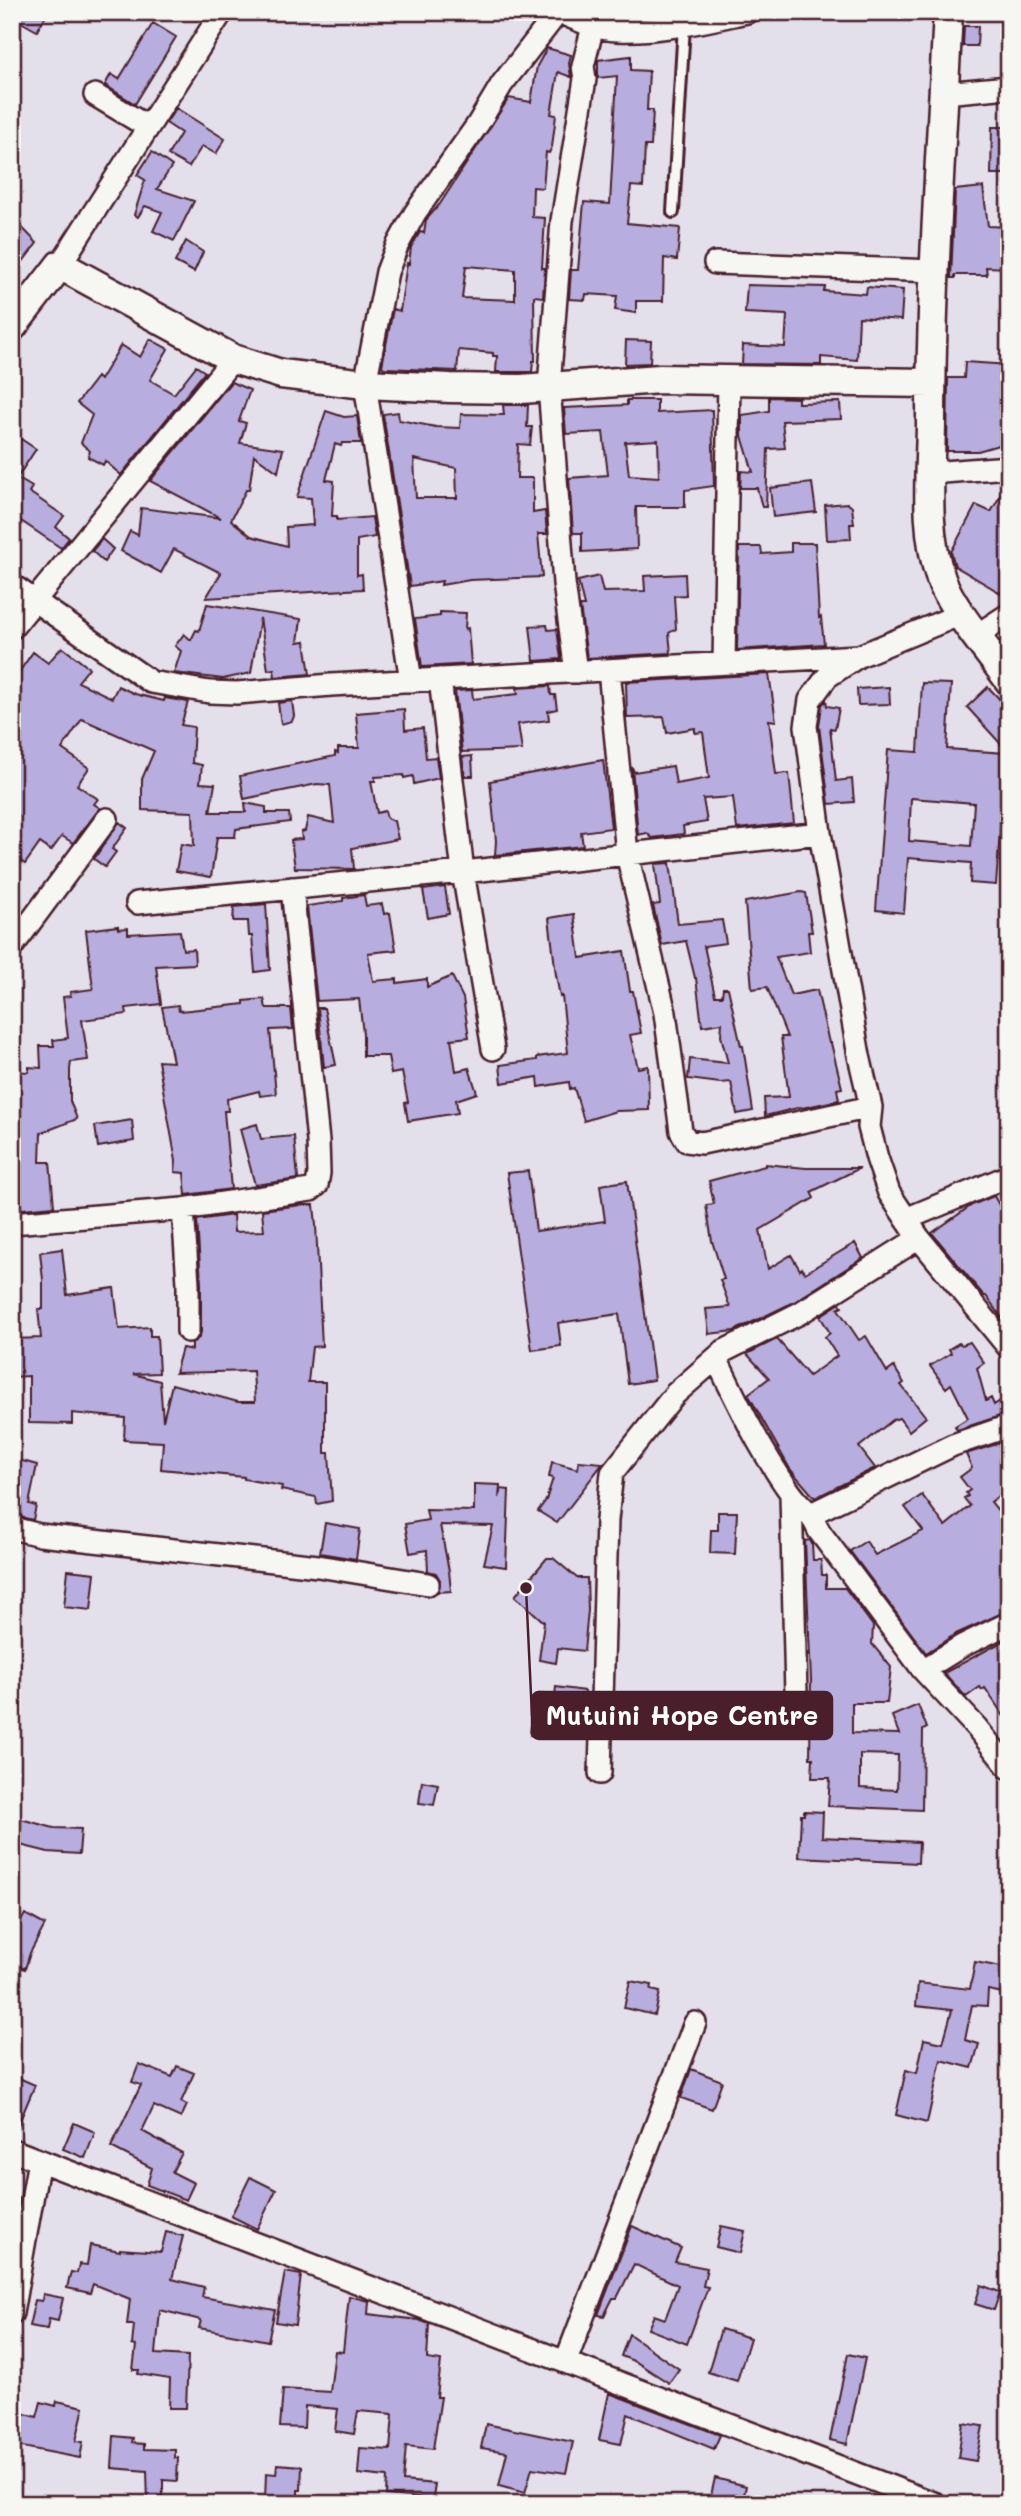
<svg xmlns="http://www.w3.org/2000/svg" width="1021" height="2516" viewBox="0 0 1021 2516" font-family="Mali,sans-serif">
<rect width="100%" height="100%" fill="#e3e0ec"/>
<filter id="ink" filterUnits="userSpaceOnUse"><feTurbulence type="fractalNoise" baseFrequency=".0143" numOctaves="2"/><feDisplacementMap in="SourceGraphic" scale="14" xChannelSelector="R" yChannelSelector="G"/><feConvolveMatrix kernelMatrix="1 2 1 2 8 2 1 2 1" color-interpolation-filters="sRGB"/></filter>
<g filter="url(#ink)">
<path fill="#b7aedf" stroke="#4a1f2b" stroke-width="2" fill-rule="evenodd" d="M12 12H48L37 31 12 17Z
M153 23 176 37 135 104 105 85 111 74 119 79Z
M964 26H978L977 46H963Z
M547 48 571 55 569 63 571 77 558 72 551 114 556 115 552 147 549 153 546 152 543 188 533 187 532 217 545 218 542 268H545L543 297 534 296 535 361H533L532 372H496L497 356H493V353L459 350 457 371 384 368 382 366 393 309 400 311 407 263 409 264 411 247 420 232 424 233 426 220 440 204 509 98 531 102 537 66ZM466 266 515 270V300L462 298Z
M631 56V70L649 71 647 110H653L651 146H645L643 187 631 186 627 223 680 228 677 260 664 258 663 301H636V313L615 310 617 296 586 294 585 300 569 299 571 270H578L584 202 610 204 617 76 598 78V60Z
M176 108 225 139 216 154 202 146 189 167 168 155 181 133 166 123Z
M992 127H1009V174H991Z
M152 152 172 166 157 189 194 201 174 241 153 231 162 212 145 206 138 217 134 215 145 180 137 175Z
M983 187 988 226 1009 227V268L986 267 987 275H955V278H951L955 190Z
M12 217 37 243 12 276Z
M186 241 203 252 194 272 175 262Z
M747 285 825 287 824 291 866 294 867 287 903 290 901 320 859 317 857 360 821 357V365L742 364 743 345 785 347 787 315 745 313Z
M150 339 168 349 150 380 174 394 196 366 205 372 121 475 105 461 103 465 88 457 90 451 81 443 92 415 77 403 97 377 100 380 121 345 140 357Z
M626 340 651 341 650 363 625 364Z
M965 362 1009 365V442L978 451H947L948 378H964Z
M231 382 250 390 239 421 246 423 240 443 283 449 278 472 254 455 249 490H246L231 520 251 536 287 546 286 527 313 525 311 498 297 497 326 411 344 417 357 416 361 443H342L341 446 335 444 326 480 334 481 332 516H337V520L372 517 375 537 357 540V575L362 574 363 589 206 598 221 573 174 549 161 573 121 551 130 531 138 535 141 508 221 518 150 481Z
M769 397 798 398V403L840 402 841 419 782 421 785 448 768 449 766 507H762L757 488H740L741 471 753 472 742 436V415L769 411Z
M627 400H657V413L712 410 714 486 685 490V507H636L637 549 582 552V533H573L569 478 608 475 603 432 566 434 564 408 627 405ZM658 440 659 477 629 475 625 442Z
M503 405H528L527 427H532L530 445 518 444 517 478H533V513L545 511 547 534H538L542 577 470 580 441 585 442 581 410 586 383 414 398 412 399 420 436 427 460 428 461 414 504 415ZM414 459 456 468 457 498H416Z
M12 433 36 449 17 478 32 487 29 492 64 516 56 527 69 538 61 548 15 517 12 523Z
M1009 480V598L955 566 951 552 976 505 991 512Z
M812 483 816 512 773 517 770 488Z
M847 503 852 507 854 524H850L851 539 827 540 825 505Z
M102 539 113 549 104 562 92 551Z
M791 543H815L819 618 821 617 824 644 737 650 739 547H761L762 554 791 552Z
M685 574 686 595 674 596 676 629 669 633 671 653 587 658 580 606H584L578 581 599 576 603 592 645 591 644 576Z
M207 604 301 619 298 642 305 641 310 674 275 677 274 669 268 670 260 618 251 673 223 679 174 673 181 651 175 646 184 634 191 640 196 630 199 631Z
M440 612 466 613 465 629 468 628 471 664 422 667 415 619 440 616Z
M547 625 548 630 557 629 561 659 534 661 530 626Z
M62 647 89 668 78 682 112 698 118 686 135 694 164 701 165 698 188 702 181 725 194 727 192 763 202 765 200 783 215 784 210 812H246L245 803 266 807V813H289L290 822 236 829 235 837H217L211 877 176 871 181 844 194 846 193 812 142 810V779L154 751 82 719 62 749 89 768 77 785 98 799 94 804 100 808 73 843 62 836 51 851 40 843 25 864 12 855V667L19 672 33 652 48 663Z
M769 674 776 721 769 720 776 774 789 773 794 823 737 829 733 797 703 799 707 822 683 826 684 834 652 838 647 833 638 835 632 767 634 772 673 766 676 784 709 778 703 732 695 733V728L667 733 664 717 627 718 626 682Z
M922 683 951 684 947 749 1006 753 996 885 970 883 971 863 908 858 904 913 876 910 888 750 918 752ZM911 798 974 803 971 846 909 841Z
M550 686 551 695H555L557 709 548 711 549 720 518 724 522 750 462 752 455 691 472 690 473 699 518 694 517 688Z
M889 687 890 704 858 705 857 689Z
M988 687 1009 709V753L967 707Z
M826 700 827 706 839 708 835 729 830 728 836 781 852 779 854 802 829 804 819 726 822 705Z
M292 701 294 716 292 721 281 724 278 703Z
M404 709 405 730 423 728 426 758 436 757 439 778 414 784 413 776 404 778V775L375 777V781H371L377 813 385 811 387 818 394 821 398 839 352 848 354 869 295 868 291 840 302 839 301 832 305 831 308 817 334 823 330 785 317 784 244 799 240 776 335 756V752L338 753V748H359L356 713Z
M472 756 473 776H465L462 757Z
M603 760 611 828 581 832 583 846 495 855 496 841 490 781Z
M119 822 127 828 112 849 116 852 105 867 94 859Z
M670 863 678 924 722 920 726 943 704 946 715 996H722L723 988H728L741 1046H743L753 1111 737 1114 731 1082 720 1083 688 1079 690 1059 728 1063 721 1036 722 1023 702 1026 696 978H695L686 941 662 945 653 905 660 904 655 864Z
M445 887 449 914 428 918 423 890Z
M801 892 806 893 812 932H808L810 952 776 957 791 995 817 990 829 1043H831L842 1088 837 1089 839 1100 802 1108 801 1107 765 1116 764 1098 789 1097 781 1037H787L767 987 752 989 745 902Z
M364 895 366 906 382 904 384 914 390 913 396 950 368 953 373 981 397 979V983L427 979V987L452 976 463 998 469 1037 451 1039 456 1071 469 1068 477 1093 456 1100 458 1113 408 1121 405 1103 408 1102 402 1072 391 1074 388 1056H363V1034L359 999 317 1001 307 906 343 901V898Z
M266 904 270 970 255 972 252 936H249L248 921H233L234 907Z
M574 914 580 958 624 951 630 991H633L641 1033 630 1035 638 1068 648 1066 649 1110 616 1111 584 1121 574 1088 570 1089 569 1082 539 1087 538 1077 502 1083 500 1065 537 1060V1057L568 1053 562 996 560 997 556 975 549 918Z
M118 926V929L128 928V934L180 931 183 950 194 949 195 964 156 966 161 1004 126 1008 127 1014 82 1020 88 1060 71 1062 70 1069V1101L77 1119 41 1133 40 1162H50L54 1206 12 1210 15 1107H12V1071L29 1072V1067L41 1068 40 1046H54L53 1040 68 1038 63 997 71 996 70 992 93 989 86 930Z
M264 999 266 1008H291L293 1029 270 1030 276 1094 260 1096 259 1091 227 1099 228 1111H224L231 1189 186 1195 184 1173 175 1172 176 1161 158 1061 173 1062 162 1007 178 1005 179 1011 190 1010 244 1004V1001Z
M318 1008H324L336 1065 324 1067Z
M132 1120 134 1141 98 1147 95 1126Z
M257 1124 261 1139 294 1136 298 1179 255 1185 240 1129Z
M765 1164 806 1168H860L811 1192 814 1198 760 1230 768 1269 791 1255 800 1270 802 1268 805 1273 855 1243 863 1258 794 1302 734 1331 709 1334 706 1309 730 1307 720 1280 724 1279 712 1241 706 1205 714 1204 709 1181 765 1166Z
M528 1171 536 1231 605 1221 600 1185 627 1181 654 1380 628 1384 619 1314 558 1323 561 1346 532 1350 507 1173Z
M994 1196 1009 1223V1327L986 1296H984L932 1233 972 1205Z
M301 1205H314L316 1225 322 1346 312 1347 308 1382H325V1453H329L332 1501 317 1504 316 1497 281 1490 282 1486 244 1479V1477L161 1469 163 1442 124 1440 125 1418 72 1413V1424L29 1423V1376L12 1377V1339L41 1338 38 1309H43V1280L40 1252 62 1249 67 1295 114 1288 119 1329 150 1327V1336H157L159 1373 133 1374 160 1381 163 1421 172 1384 238 1402H255L253 1371 175 1373 182 1348 192 1350V1343L199 1338 201 1332V1283L197 1220 233 1215 234 1232 264 1231 262 1210Z
M840 1303 842 1307 838 1309 859 1340 866 1336 887 1372 894 1367 904 1383 901 1385 926 1417 909 1431 899 1418 893 1420 859 1447 875 1468 815 1498 790 1469 748 1394 769 1378 747 1354 777 1339 809 1376 837 1356 825 1337 830 1333 820 1316Z
M970 1342 984 1363 977 1368 986 1401 991 1398 994 1405 1009 1395V1413L957 1430 955 1426 968 1418 951 1384 946 1388 930 1366 951 1353 949 1349 959 1343 962 1345Z
M1009 1440V1487L991 1502 1009 1524V1610L956 1634 926 1653 850 1551 866 1541 875 1555 923 1531 905 1507 922 1495 945 1526 970 1506 964 1498 968 1496 966 1493 970 1490 960 1477 972 1468 966 1454Z
M12 1458 37 1465 29 1504 36 1506 33 1520 12 1515Z
M579 1461 603 1463 557 1523 538 1511 546 1500 553 1478 549 1477 552 1462 578 1469Z
M474 1484 500 1485 499 1498 501 1489 509 1490 506 1567 484 1564 493 1526 440 1525 449 1571 451 1591 438 1592 440 1580 436 1573 428 1571 427 1550 410 1553 405 1524 428 1520 426 1510 474 1511Z
M718 1512H737L735 1554 710 1553 711 1530H718Z
M325 1523 360 1529 356 1559 320 1553Z
M810 1540 812 1544 813 1560H821L822 1575H826V1588H845L873 1626 872 1644 891 1667 887 1703H852V1733L899 1734 892 1716 918 1705 927 1728 923 1730 922 1810 828 1806 830 1778H812L813 1758H810L811 1680 805 1541ZM860 1754 898 1755 897 1790 860 1788Z
M547 1558H553L577 1578H587L588 1610 584 1651 558 1648 556 1663 539 1660 544 1622 515 1596Z
M68 1570 95 1573 91 1610 64 1607Z
M1009 1638V1724L985 1688 982 1690 980 1687 966 1697 944 1673Z
M556 1687 585 1691 582 1712 557 1708 554 1737 530 1735 533 1705 539 1694 555 1696Z
M422 1781 438 1784 434 1805 419 1803Z
M804 1811 823 1812 822 1837 919 1842 918 1863 799 1857 801 1815H804Z
M17 1818 54 1828 81 1829 79 1854 48 1852 12 1843Z
M25 1914 45 1925 30 1953 25 1969 12 1963V1937Z
M975 1962 1007 1968 1003 1993 988 1990 987 2006 972 2005 965 2040 979 2044 972 2068 941 2060 927 2123 896 2115 906 2070 917 2073 924 2039 943 2043 952 2010 916 2006 918 1983 970 1989Z
M630 1981 652 1985 651 1990 660 1992 655 2015 624 2008Z
M139 2064 172 2077 177 2066 194 2073 181 2102 187 2105 181 2118 154 2106 142 2131 182 2153 172 2172 194 2183 186 2200 147 2185 152 2168 111 2147 141 2085 132 2082Z
M691 2069 722 2081 712 2109 681 2098Z
M12 2075 35 2085 13 2137H12Z
M74 2123 95 2132 85 2158 63 2149Z
M250 2177 276 2190 257 2229 231 2216Z
M632 2226 681 2248 675 2262 707 2268 703 2286 708 2287 687 2344 648 2329 654 2315 665 2319 678 2285 634 2264 617 2298H613L604 2316 598 2315Z
M721 2226 745 2231 740 2253 716 2247Z
M166 2232 183 2236 172 2279 204 2287 202 2297 275 2310 268 2341 199 2328 201 2320 160 2310 156 2354 188 2356 186 2408H169L170 2379 138 2374 139 2370H133L136 2346 132 2345 134 2325H127L130 2299 93 2284 90 2293 67 2288 71 2272 77 2273 79 2264 87 2265 90 2245 120 2251V2249L161 2252Z
M285 2272 301 2275 295 2325 276 2322Z
M981 2285 1000 2292 994 2310 975 2304Z
M43 2294 63 2298 58 2321 49 2319 47 2329 29 2326 35 2300 42 2301Z
M349 2296 369 2301 368 2314 419 2320 429 2324 427 2359 441 2361 437 2397H441L433 2449 406 2446 403 2481 435 2484 433 2499 386 2495 387 2477 358 2474 360 2448 390 2450 393 2414 358 2411 354 2434 335 2431 338 2409 305 2406 304 2428 280 2427 283 2389 330 2392 335 2351 343 2352Z
M721 2329 750 2338 737 2381 708 2372Z
M629 2334 679 2369 669 2383 636 2362 621 2356Z
M848 2354 865 2358 847 2444 830 2440Z
M609 2393 720 2435 714 2449 628 2414 621 2444 599 2440Z
M57 2401 84 2407 76 2441 83 2442 80 2458 12 2445 14 2411 37 2417 41 2402 56 2406Z
M963 2423 983 2426 976 2461 958 2458Z
M486 2424 573 2442 566 2473 532 2468 525 2493 499 2486 507 2452 481 2448Z
M114 2436 133 2438 132 2443 144 2444V2449L175 2450V2458H178L177 2481 163 2480V2504H148L147 2471 112 2468Z
M277 2464 302 2466 301 2490H298V2502L265 2500 266 2473 276 2474Z
M715 2478 746 2486 742 2504H709Z"/>
<g fill="none" stroke-linecap="round" stroke-linejoin="round">
<g stroke="#4a1f2b" stroke-width="16">
<path id="service" d="M673 212 684 25"/>
</g>
<g stroke="#4a1f2b" stroke-width="26">
<path id="minor" d="M559 12C577 20 596 29 617 30 660 32 705 21 747 12
M944 93 1009 87
M95 95 148 127
M715 263 936 271
M60 265 222 12
M930 473 1009 467
M12 585 151 682 209 692 237 693 331 685 859 656
M961 614 859 656 827 677 810 700 806 726 820 833 859 1056 871 1107 869 1127 877 1158 889 1193 919 1238 1009 1348
M12 628 233 359
M977 635 1009 614
M724 663 729 380
M609 670 627 854 665 1013 681 1131 687 1141 702 1143 871 1107
M576 672 564 583 549 386 562 221 585 79 583 66 593 26
M440 679 463 872 493 1049
M411 681 365 384 387 272 397 246 415 213 478 124 502 84 558 12
M137 903 463 872 820 833
M12 947 107 819
M183 1209 188 1283V1331
M906 1219 1009 1176
M12 1223 183 1209 297 1192 311 1190 317 1185 319 1173 318 1141 292 888
M716 1358C738 1404 760 1450 790 1492 802 1509 810 1510 819 1531L923 1670 977 1728 1009 1768
M791 1494 796 1694
M811 1514 953 1445 1009 1426
M12 1528 40 1535 318 1566 428 1584
M923 1670 962 1646 1009 1623
M600 1773 607 1520 612 1473 675 1394 724 1351 800 1313 919 1238
M12 2150 936 2504
M12 2313 39 2160
M566 2361 695 2023"/>
</g>
<g stroke="#4a1f2b" stroke-width="33">
<path id="secondary" d="M948 12C941 150 931 288 931 426 930 476 924 531 941 579 951 608 990 653 1009 680
M12 327 60 265 233 359 281 374 365 384 450 388 521 389 660 379 931 383"/>
</g>
<use href="#service" stroke="#f6f6f2" stroke-width="10"/>
<use href="#minor" stroke="#f6f6f2" stroke-width="21"/>
<use href="#secondary" stroke="#f6f6f2" stroke-width="28"/>
</g>
</g>
<path fill="none" stroke="#4a1f2b" stroke-width="2.5" d="M526 1588L532 1716"/>
<circle fill="#4a1f2b" stroke="#f6f6f2" stroke-width="2.5" cx="526" cy="1588" r="7"/>
<rect fill="#4a1f2b" stroke="#4a1f2b" stroke-width="2.5" x="532" y="1692" width="300" height="47" rx="7"/>
<g font-size="26" text-anchor="middle" font-weight="bold" fill="#fff">
<text x="682" y="1725">Mutuini Hope Centre</text>
</g>
<rect width="1021" height="2516" fill="none" stroke="#f6f6f2" stroke-width="42"/>
<rect x="21" y="21" width="979" height="2474" fill="none" stroke="#4a1f2b" stroke-width="2.5" filter="url(#ink)"/>
</svg>
